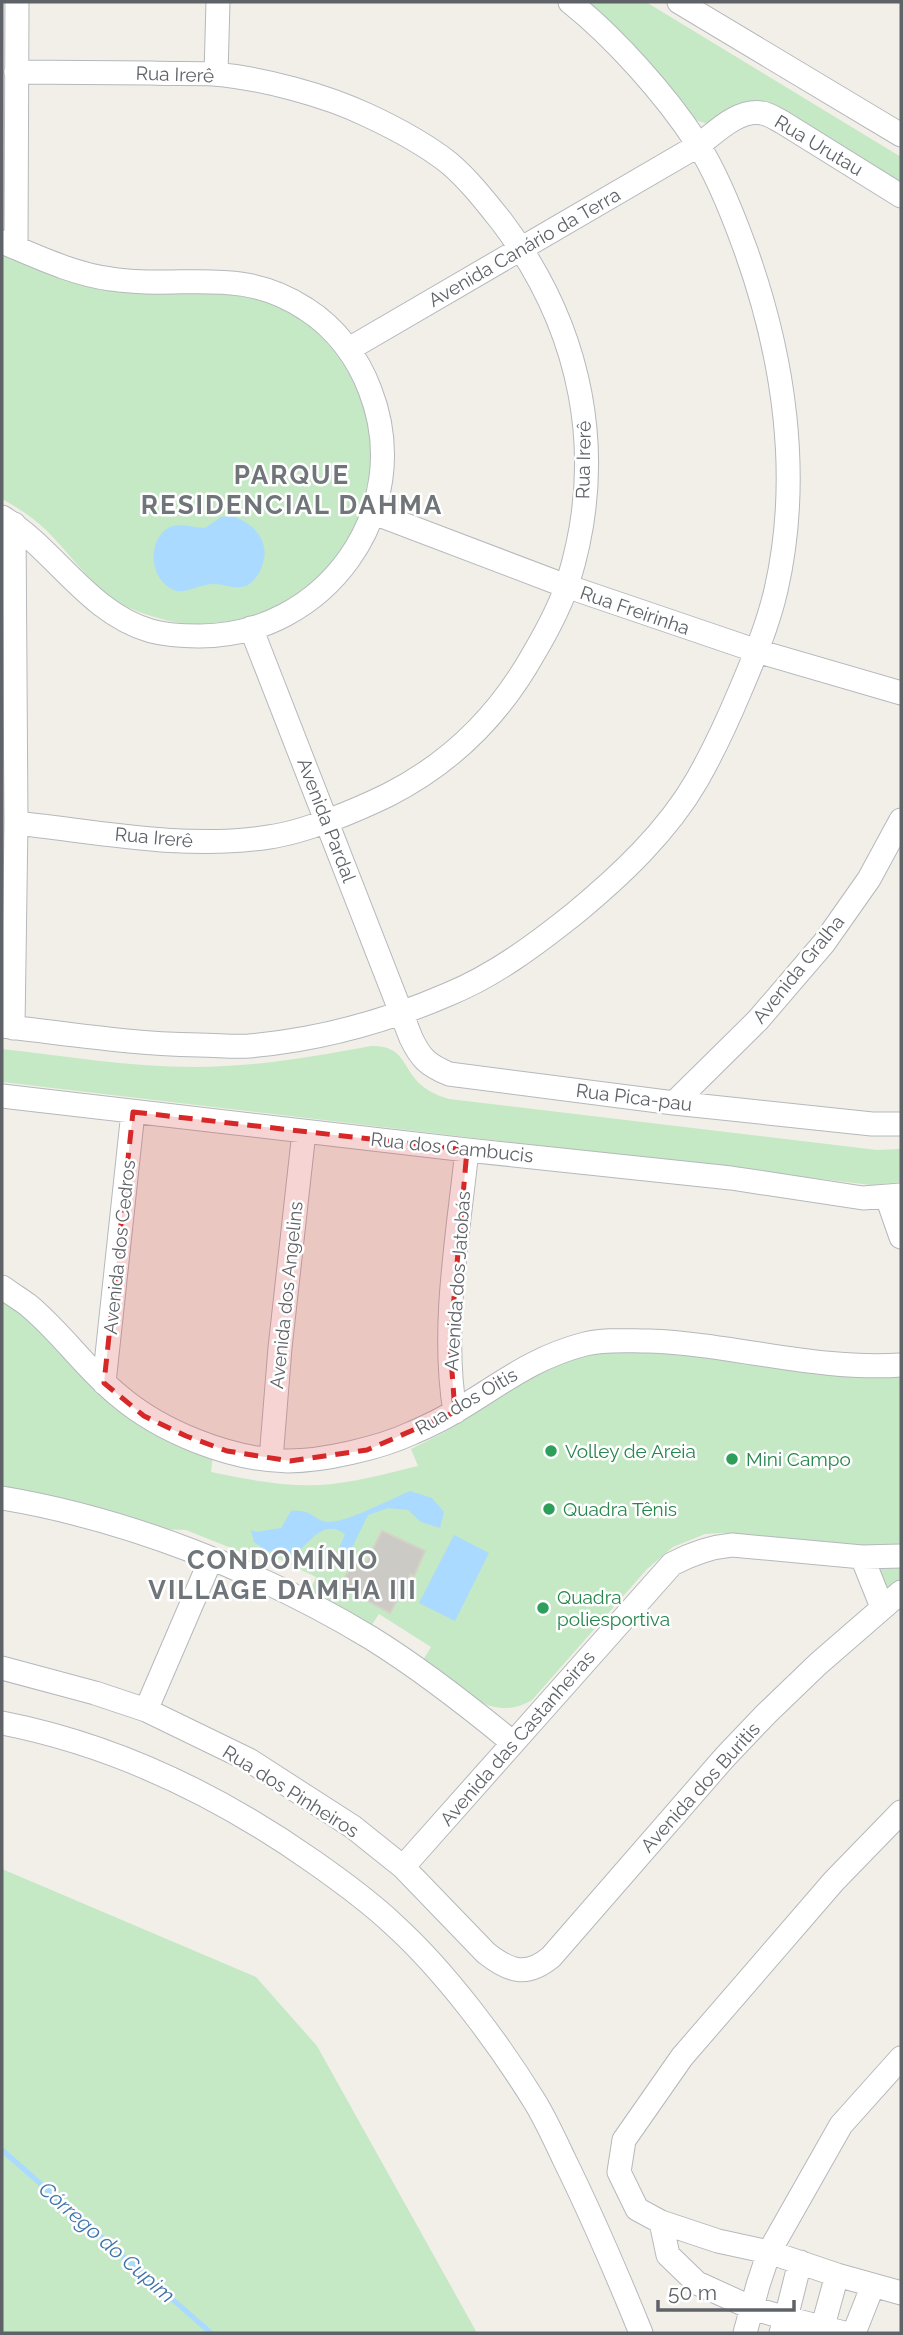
<svg xmlns="http://www.w3.org/2000/svg" width="903" height="2335" viewBox="0 0 903 2335" font-family="Raleway,sans-serif">
<rect width="100%" height="100%" fill="#f1efe8"/>
<path fill="#c5e8c5" d="M580 2H646L901 157V189L782 118 705 123 695 120Z
M2 253C37 267 74 286 112 291 133 293 155 293 176 291 187 290 201 287 213 288 240 291 269 300 293 314 350 350 382 422 370 488 358 550 304 604 244 618 218 624 191 627 165 620 147 615 127 609 112 598 86 579 68 551 45 529 32 517 17 507 2 499Z
M371 1046C397 1046 400 1056 412 1075 421 1088 435 1095 449 1099L877 1150 901 1149V1182L871 1185 2 1082V1049C65 1056 130 1067 195 1067 254 1067 312 1057 371 1046Z
M2 1297 42 1331 69 1364 100 1394 213 1455 211 1472C246 1479 284 1487 320 1485 353 1483 385 1474 418 1466L411 1449 443 1433 551 1365 587 1353 623 1349 901 1374V1552L722 1533 705 1534 673 1547 647 1569 532 1700C490 1726 454 1683 423 1660L431 1647 379 1614 371 1626 310 1591 316 1577 260 1550 256 1558 186 1530 159 1529 2 1490Z
M901 1565V1583L886 1588 879 1569 886 1566Z
M2 1869 256 1977 317 2046 477 2333H2Z"/>
<path fill="#aadaff" d="M232 516C253 523 270 540 263 563 261 572 255 580 248 585 235 591 224 583 211 584 191 586 179 601 162 581 150 567 150 539 168 528 180 522 193 528 205 528L221 517Z
M410 1491 432 1498 444 1512 440 1528 421 1522 408 1510 388 1508 368 1515 349 1554 338 1551 345 1534C323 1518 311 1542 295 1554L267 1551 254 1542 251 1530 256 1532 281 1528 291 1511C312 1509 312 1519 327 1522 344 1524 393 1498 410 1491Z
M454 1535 489 1553 455 1621 419 1603Z"/>
<g fill="none" stroke-linecap="round" stroke-linejoin="round">
<path stroke="#aadaff" stroke-width="5" d="M2 2150 211 2333"/>
</g>
<path fill="#cccac5" stroke="#d6d1c6" stroke-width="2" d="M382 1531 425 1551 414 1576 411 1574 390 1613 340 1586 357 1556 367 1561Z"/>
<g fill="none" stroke-linecap="round" stroke-linejoin="round">
<g stroke="#b5b8bc" stroke-width="25">
<path id="minor" d="M679 2 901 135
M16 72C61 72 106 73 151 73 172 74 193 73 214 74 261 78 325 95 367 115 395 128 425 144 449 163 469 180 486 202 502 222 582 328 608 454 568 582 560 607 547 631 534 653 500 714 451 763 388 795 355 811 305 832 269 837 186 850 99 832 16 823
M216 74 218 2
M2 242C38 257 73 274 111 279 182 290 240 265 306 309 336 328 358 358 370 390 417 510 325 637 198 636 183 636 166 635 151 631 88 613 55 549 2 517
M16 248 17 2
M349 349 699 145C716 132 738 109 762 113 769 114 776 119 782 122L901 196
M374 513 566 586 757 651 901 693
M251 628 411 1038C421 1059 428 1065 449 1074L674 1103 872 1124H901
M2 1026C68 1034 133 1044 199 1045 216 1045 233 1047 249 1046 317 1040 387 1021 449 994 495 975 535 945 574 914 620 876 667 832 697 780 713 752 727 722 740 691 754 658 768 625 776 590 802 476 784 356 745 248 733 215 716 172 697 143 666 95 614 37 570 2
M13 1028 16 823 14 524
M2 1096 467 1150 731 1178 863 1198 901 1195
M674 1103 758 1020 824 943 869 879 901 820
M887 1197 901 1237
M2 1287C10 1293 20 1299 28 1305 61 1332 85 1368 118 1395 161 1432 231 1460 288 1461 323 1461 380 1448 412 1433 426 1427 441 1420 454 1412 500 1385 531 1358 585 1344 605 1339 628 1341 649 1341 733 1344 817 1371 901 1365
M104 1383 133 1112
M455 1412C441 1328 458 1235 467 1150
M271 1459 280 1348 304 1132
M2 1498C128 1519 262 1572 371 1638 421 1669 467 1705 512 1742
M862 1557 882 1607
M2 1668 95 1693 146 1710 249 1760 353 1827 403 1867 486 1953C510 1972 527 1977 551 1957L725 1757 766 1714 818 1664 901 1592
M146 1710 211 1559
M2 1723C115 1745 220 1796 314 1862 341 1881 369 1901 393 1924 445 1971 498 2042 535 2102 546 2120 555 2140 564 2159 592 2216 617 2274 641 2333
M901 1812 834 1881 682 2057 624 2140 619 2172 637 2209 661 2222 718 2241 769 2252 837 2275 901 2293
M403 1867 672 1564C691 1554 710 1547 732 1545L862 1557 901 1556
M661 2222 668 2255 697 2283 752 2308 786 2318 781 2333
M800 2262 786 2318 844 2333
M745 2333 758 2285 769 2252 841 2125 901 2058
M821 2333 837 2275
M854 2333 873 2285"/>
</g>
<use href="#minor" stroke="#fff" stroke-width="23"/>
</g>
<path fill="#d62828" fill-opacity="0.2" stroke="#d62828" stroke-width="5" stroke-dasharray="14 9" stroke-linejoin="round" d="M133 1112 467 1150 450 1344 455 1412 367 1450 290 1461 227 1451 186 1436 144 1416 104 1383Z"/>
<g fill="#2e9e5b" stroke="#fff" stroke-width="2.5">
<circle cx="551" cy="1451" r="7"/>
<circle cx="732" cy="1459" r="7"/>
<circle cx="549" cy="1509" r="7"/>
<circle cx="543" cy="1608" r="7"/>
</g>
<g text-anchor="middle" dominant-baseline="central" stroke-width="5" stroke-linejoin="round" paint-order="stroke">
<g font-size="19" fill="#5f6368" stroke="#fff">
<text transform="translate(175 74) rotate(2)">Rua Irerê</text>
<text transform="translate(819 145) rotate(31)">Rua Urutau</text>
<text transform="translate(524 247) rotate(-30)">Avenida Canário da Terra</text>
<text transform="translate(583 460) rotate(-89)">Rua Irerê</text>
<text transform="translate(635 610) rotate(19)">Rua Freirinha</text>
<text transform="translate(327 820) rotate(69)">Avenida Pardal</text>
<text transform="translate(154 837) rotate(5)">Rua Irerê</text>
<text transform="translate(798 969) rotate(-51)">Avenida Gralha</text>
<text transform="translate(634 1097) rotate(7)">Rua Pica-pau</text>
<text transform="translate(452 1147) rotate(6)">Rua dos Cambucis</text>
<text transform="translate(119 1247) rotate(-84)">Avenida dos Cedros</text>
<text transform="translate(457 1281) rotate(-86)">Avenida dos Jatobás</text>
<text transform="translate(286 1295) rotate(-84)">Avenida dos Angelins</text>
<text transform="translate(466 1401) rotate(-30)">Rua dos Oitis</text>
<text transform="translate(517 1738) rotate(-49)">Avenida das Castanheiras</text>
<text transform="translate(700 1787) rotate(-48)">Avenida dos Buritis</text>
<text transform="translate(291 1791) rotate(32)">Rua dos Pinheiros</text>
</g>
<g font-size="19" fill="#27864d" stroke="#fff" text-anchor="start">
<text x="565" y="1451">Volley de Areia</text>
<text x="746" y="1459">Mini Campo</text>
<text x="563" y="1509">Quadra Tênis</text>
<text x="557" y="1597">Quadra<tspan x="557" dy="22">poliesportiva</tspan></text>
</g>
<g font-size="21" font-style="italic" fill="#4174aa" stroke="#fff">
<text transform="translate(107 2242) rotate(41)">Córrego do Cupim</text>
</g>
<g font-size="26" font-weight="bold" letter-spacing="2" fill="#70757a" stroke="#fff">
<text x="292" y="475">PARQUE<tspan x="292" dy="30">RESIDENCIAL DAHMA</tspan></text>
<text x="283" y="1560">CONDOMÍNIO<tspan x="283" dy="30">VILLAGE DAMHA III</tspan></text>
</g>
</g>
<rect width="903" height="2335" fill="none" stroke="#5f6368" stroke-width="7"/>
<path d="M658 2300v10h136v-10" fill="none" stroke="#5f6368" stroke-width="3.5"/>
<text x="668" y="2300" font-size="21" fill="#5f6368" stroke="#ffffff" stroke-width="5" paint-order="stroke">50 m</text>
</svg>
